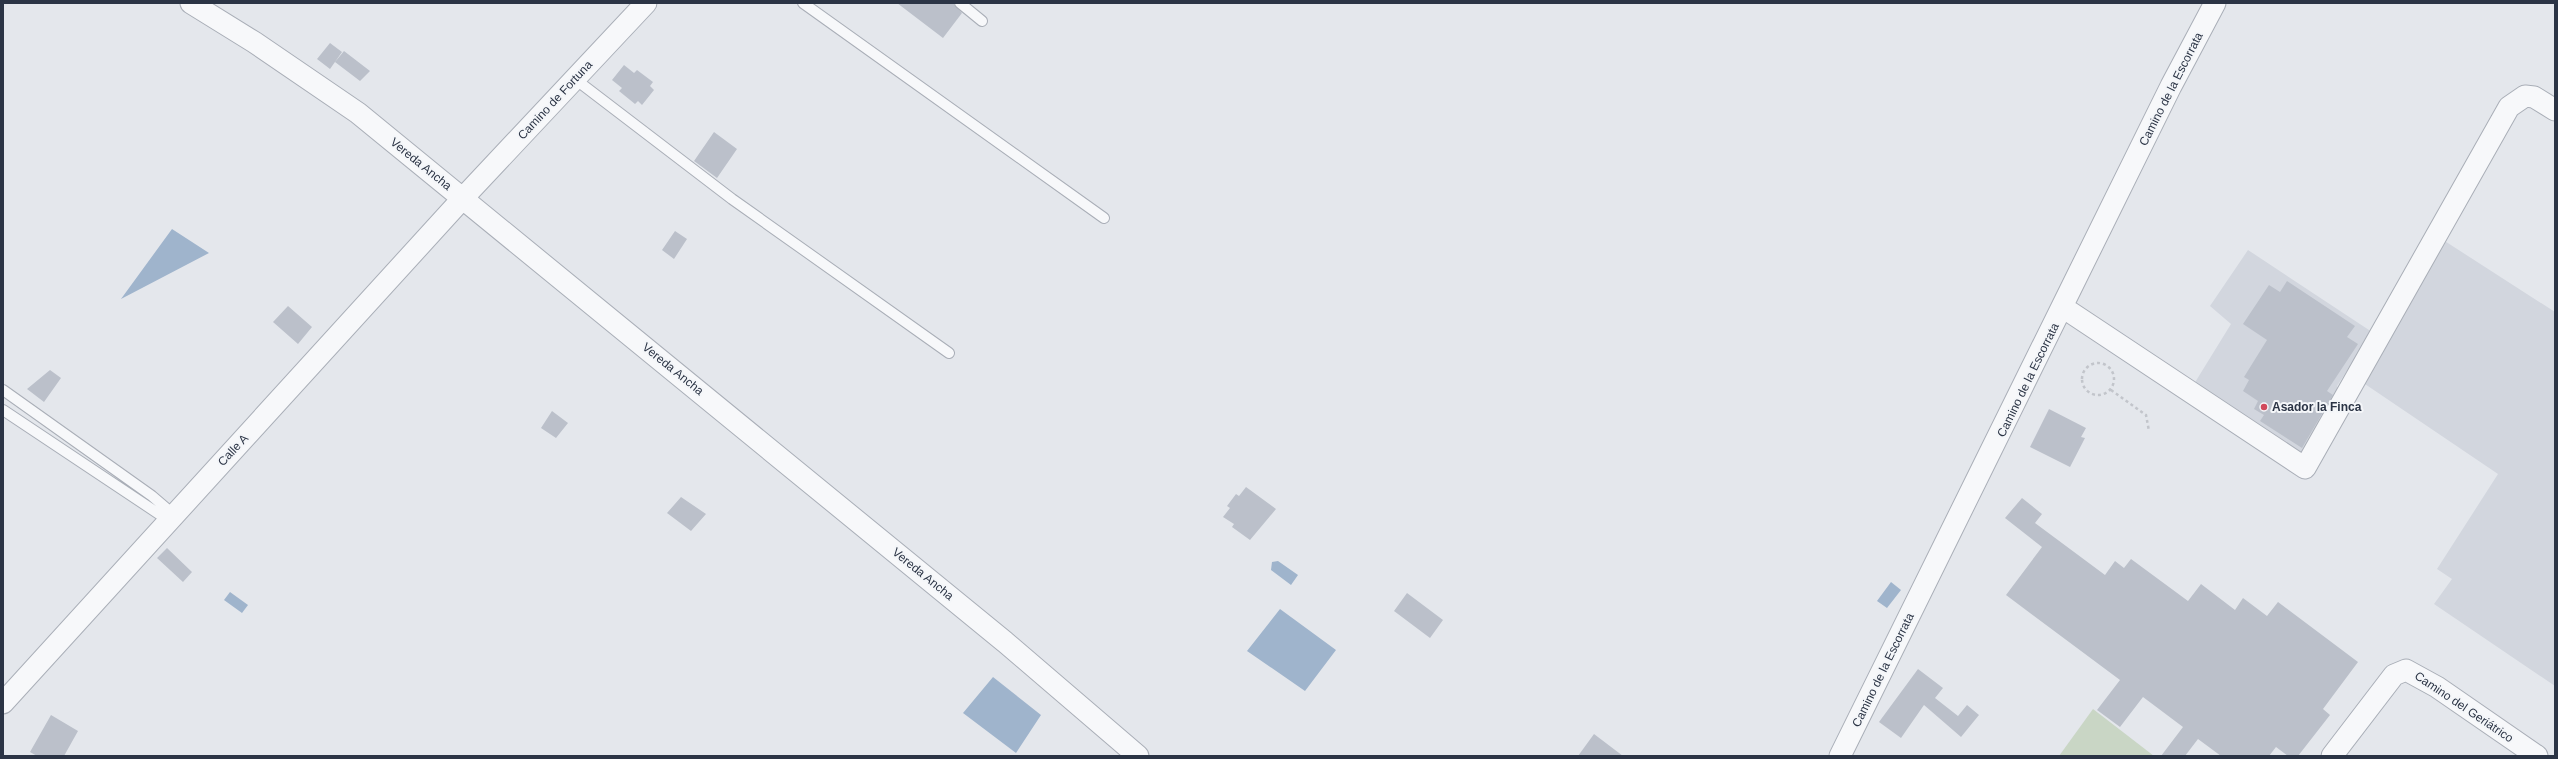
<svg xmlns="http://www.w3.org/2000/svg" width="2558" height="759" viewBox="0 0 2558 759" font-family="Helvetica,sans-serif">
<rect width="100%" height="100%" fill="#e4e7ec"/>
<path fill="#d2d6de" d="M2440 238 2555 312V686L2434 604 2452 579 2437 569 2498 474 2359 380Z
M2248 250 2372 332 2337 386 2339 394 2303 454 2194 384 2231 324 2210 306Z"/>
<path fill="#c9d6c5" d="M2093 709 2154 756H2059Z"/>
<path fill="#9fb4cc" d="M172 229 209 253 121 299Z
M1278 561 1298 575 1291 585 1271 570 1272 562Z
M1891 582 1901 590 1887 608 1877 601Z
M230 592 248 605 242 613 224 600Z
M1280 609 1336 650 1305 691 1247 651Z
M993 677 1041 715 1016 753 963 713Z"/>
<path fill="#bbc0ca" d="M897 3H953L962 13 943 38Z
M330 43 342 52 330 69 317 59Z
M344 51 370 71 360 81 335 62Z
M624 65 634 73 637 70 653 82 650 86 654 90 642 105 638 101 635 104 619 91 622 88 612 80Z
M714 132 737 149 717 178 694 161Z
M675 231 687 239 674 259 662 250Z
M2287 281 2355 326 2347 337 2358 344 2327 391 2333 395 2302 448 2260 421 2264 415 2254 409 2258 401 2243 391 2249 380 2244 377 2267 340 2243 324 2269 285 2280 292Z
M288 306 312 327 298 344 273 322Z
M50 370 61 378 44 402 27 389Z
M2049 409 2086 428 2081 437 2085 438 2070 467 2030 447Z
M552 411 568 423 556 438 541 428Z
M1246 487 1276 509 1250 540 1232 527 1234 524 1223 517 1230 508 1227 506 1236 494 1239 496Z
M681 497 706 514 691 531 667 513Z
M2022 498 2042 514 2035 523 2105 575 2115 561 2124 568 2131 559 2188 601 2201 584 2235 610 2243 598 2267 616 2278 602 2358 662 2323 709 2330 715 2298 756H2288L2276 747 2269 756H2221L2198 739 2185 756H2161L2183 727 2143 697 2120 727 2097 710 2120 680 2006 595 2042 547 2005 518Z
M167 548 192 572 183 582 157 558Z
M1407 593 1443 620 1430 638 1394 611Z
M1918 669 1943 688 1935 698 1958 716 1967 705 1979 715 1961 737 1924 705 1901 738 1879 722Z
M51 715 78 731 64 756H37L30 752Z
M1594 734 1623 756H1578Z"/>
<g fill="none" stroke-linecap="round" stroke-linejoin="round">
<g stroke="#a9aeb7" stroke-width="12">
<path id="lane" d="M803 3 1104 218
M960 3 982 21
M575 79 732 199 949 353
M3 390 152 496 173 514
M3 410 168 520"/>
</g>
<g stroke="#a9aeb7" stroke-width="23">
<path id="street" d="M191 3 254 42 358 113 1005 642 1138 756
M2064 308 2305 468 2509 107 2525 96 2534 97 2555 110
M3 703 463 198 646 3
M1840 756 2171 86 2215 3
M2332 756 2394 675 2406 670 2437 687 2537 756"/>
</g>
<path stroke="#c2c5cb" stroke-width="2.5" stroke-dasharray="3 3" stroke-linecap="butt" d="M2082 379a16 16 0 1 1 32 0a16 16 0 1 1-32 0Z
M2111 390 2146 415 2149 431"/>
<use href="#lane" stroke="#f7f8fa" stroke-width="10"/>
<use href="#street" stroke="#f7f8fa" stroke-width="21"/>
</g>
<circle fill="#d1495b" stroke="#f4f6f9" stroke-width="1.5" cx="2264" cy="407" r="4"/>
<g text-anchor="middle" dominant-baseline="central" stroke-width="4" stroke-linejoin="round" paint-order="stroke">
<g font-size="12" fill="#2b3445" stroke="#f4f6f9">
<text transform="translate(2171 89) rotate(-63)">Camino de la Escorrata</text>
<text transform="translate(555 100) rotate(-47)">Camino de Fortuna</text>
<text transform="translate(421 164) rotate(39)">Vereda Ancha</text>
<text transform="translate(673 369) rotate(39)">Vereda Ancha</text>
<text transform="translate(2028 380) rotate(-64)">Camino de la Escorrata</text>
<text transform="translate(233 450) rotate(-47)">Calle A</text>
<text transform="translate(923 574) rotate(39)">Vereda Ancha</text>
<text transform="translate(1883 670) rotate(-64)">Camino de la Escorrata</text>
<text transform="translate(2464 707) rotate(34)">Camino del Geriátrico</text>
</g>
<g font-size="12" font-weight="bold" fill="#2b3445" stroke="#f4f6f9" text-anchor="start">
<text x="2272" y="407">Asador la Finca</text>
</g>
</g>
<rect width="2558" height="759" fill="none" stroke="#2b3445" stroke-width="8"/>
</svg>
